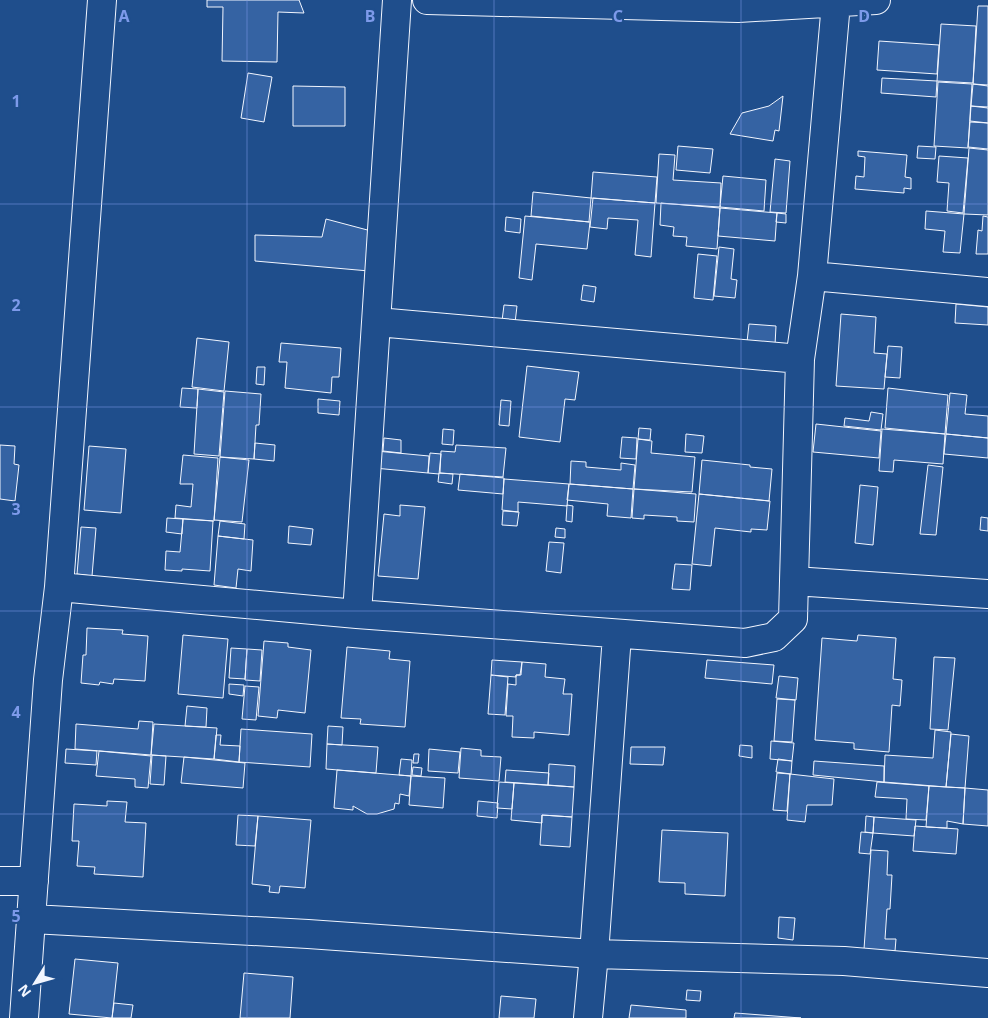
<svg xmlns="http://www.w3.org/2000/svg" width="988" height="1018" viewBox="0 0 988 1018" font-family="'Noto Sans',sans-serif">
<rect width="100%" height="100%" fill="#1f4e8c"/>
<path fill="#3563a3" stroke="#f2f6ff" d="M207 0H299L304 13 278 12 277 62 222 61 223 7H207Z
M978 6H988V85L973 84Z
M941 24 976 26 973 83 937 81Z
M879 41 939 45 937 74 877 70Z
M248 73 272 77 264 122 241 118Z
M882 78 937 81 936 97 881 93Z
M938 82 972 84 968 148 934 146Z
M973 84 988 86V107L971 106Z
M293 86 345 87V126H293Z
M783 96 779 131 775 130 773 141 730 134 742 113 769 106Z
M971 106 988 108V123L970 121Z
M970 122 988 123V149L968 147Z
M678 146 713 149 710 173 676 170Z
M918 146 936 147 935 159 917 158Z
M969 148 988 150V215L964 214Z
M858 151 907 155 905 177 911 178V189L904 188V193L855 189 856 176 864 177 865 157 858 156Z
M659 154 675 155 673 180 721 183 720 207 656 203Z
M939 156 968 158 963 213 947 211 949 183 937 182Z
M775 159 790 161 786 213 770 212Z
M593 172 657 177 655 203 591 198Z
M723 176 766 180 764 211 720 207Z
M533 192 591 198 589 222 531 216Z
M593 198 655 203 651 257 635 255 638 220 608 218 607 229 590 227Z
M661 203 720 208 717 249 686 246 687 237 673 236 674 227 660 225Z
M720 208 777 213 775 241 718 236Z
M926 211 964 214 960 253 943 252 945 231 925 229Z
M777 213 786 214V223L776 222Z
M525 216 590 222 587 249 536 244 532 280 519 278Z
M983 216 988 217V254H976L978 230 982 231Z
M506 217 521 219 520 233 505 231Z
M326 219 375 232 369 271 255 261V235L322 237Z
M719 247 734 249 731 279 737 280 735 298 714 296Z
M698 254 717 256 713 300 694 298Z
M583 285 596 287 594 302 581 300Z
M956 304 988 307V325L955 323Z
M504 305 517 306 515 323 502 321Z
M841 314 876 317 874 353 887 354 884 389 836 386Z
M749 324 776 326 775 345 747 342Z
M197 338 229 342 224 391 192 387Z
M281 343 341 348 339 377H332L331 393 285 388 287 362H279Z
M888 346 902 347 900 378 885 377Z
M527 366 579 372 575 400 565 399 560 442 519 437Z
M257 367H265L264 385 256 384Z
M182 388 198 389 197 408 180 407Z
M888 388 948 395 945 434 885 428Z
M198 389 224 392 219 456 194 454Z
M225 391 261 394 259 425H256L254 459 220 457Z
M950 393 967 395 965 414 988 416V438L946 434Z
M318 399 340 401 339 415 318 413Z
M501 400 511 401 509 426 499 425Z
M871 412 883 414 881 430 844 426 845 418 869 421Z
M816 424 881 431 879 458 813 452Z
M639 428 651 429 650 440 638 439Z
M443 429 454 430 453 445 442 444Z
M882 429 945 434 943 464 894 460 893 472 879 471Z
M686 434 704 436 702 453 685 452Z
M946 434 988 438V458L944 454Z
M622 437 637 438 636 459 620 458Z
M384 438 401 440V453L383 451Z
M638 439 652 441 651 453 695 457 692 492 634 489Z
M255 443 275 445 274 461 254 459Z
M0 445 15 446 14 464 19 465 15 501 0 499Z
M456 445 506 448 503 477 440 473 441 451 455 452Z
M89 446 126 449 121 513 84 510Z
M376 451 429 456 428 473 374 468Z
M430 453 441 454 439 474 428 473Z
M183 455 218 458 214 521 175 518 176 505 191 507 193 484H180Z
M220 457 249 460 242 522 214 520Z
M702 460 750 465V467L772 469 769 501 699 494Z
M571 461 586 462V467L621 470V463L635 465 633 489 570 484Z
M928 465 943 467 936 535 920 534Z
M439 473 453 474 452 484 438 482Z
M460 474 504 478 503 494 458 490Z
M504 479 569 484 567 506 518 502V512L502 510Z
M569 484 633 489 631 518 607 516 608 504 567 500Z
M860 485 878 487 873 545 855 543Z
M634 489 696 494 694 522 677 521V517L644 515V519L632 518Z
M699 494 770 501 767 530 751 529V532L715 528 711 566 692 564Z
M400 505 425 507 418 579 378 576 384 514 400 516Z
M567 505 573 506 572 522 566 521Z
M503 511 519 512 517 526 502 525Z
M981 517 988 518V531L980 530Z
M167 518 183 519 182 534 166 532Z
M183 519 213 521 210 571 182 569V571L165 570 166 551 180 552Z
M220 521 245 524 244 539 218 536Z
M289 526 313 529 311 545 288 543Z
M81 527 96 528 92 576 77 574Z
M556 528 565 529V538L555 537Z
M218 536 253 540 251 571 238 569 236 588 214 585Z
M549 542 564 543 561 573 546 571Z
M675 564 692 565 690 590 672 589Z
M87 628 123 630 122 634 148 636 145 681 114 679 113 684 100 682 99 685 81 683 83 655H86Z
M183 635 228 639 223 698 178 694Z
M858 635 896 638 893 679 902 680 900 706 892 705 889 752 854 749V743L815 740 822 638 857 641Z
M264 641 288 643V647L311 650 305 713 278 710 277 718 258 716Z
M347 647 390 651 389 659 410 661 405 727 360 724 361 719 341 718Z
M231 648 247 649 245 679 229 678Z
M247 649 262 650 260 681 245 680Z
M934 657 955 658 948 730 930 729Z
M492 660 522 662 520 675H516V677L491 675Z
M707 660 774 665 772 684 705 678Z
M522 662 546 664 545 677 565 679 563 694H572L569 735 534 732V738L512 737 513 716H506L508 684 516 685V675H521Z
M491 675 508 677 505 715 488 714Z
M779 676 798 678 796 700 776 698Z
M229 684 244 685 243 696 229 694Z
M245 686 259 687 256 720 242 719Z
M777 699 795 700 792 742 774 741Z
M187 706 207 708 206 727 185 726Z
M139 721 153 722 151 755 75 749 76 724 138 729Z
M154 724 217 728 214 759 151 755Z
M328 726 343 727 342 745 327 744Z
M241 729 312 734 310 767 239 762Z
M935 730 951 732 946 787 884 782 885 755 933 758Z
M951 734 969 736 965 788 946 787Z
M216 735H221L220 745 240 746 239 762 214 759Z
M771 741 794 743 792 761 770 759Z
M327 744 378 747 376 773 326 769Z
M740 745 752 746V758L739 756Z
M631 747H665L663 765 630 764Z
M461 748 481 750V756L501 757 499 781 459 778Z
M66 749 97 751 96 765 65 763Z
M429 749 460 752 458 773 428 771Z
M99 751 151 756 148 788 135 787V779L96 776Z
M414 754H419L418 763H413Z
M152 755 166 756 164 785 150 784Z
M184 757 245 763 243 788 181 783Z
M401 759 412 760 411 776 399 775Z
M778 759 792 761 791 774 776 772Z
M814 761 884 766V782L813 775Z
M549 764 575 766 574 787 548 785Z
M413 767 422 768 421 776 412 775Z
M337 770 411 776 409 796 400 794 399 804 395 803 394 809 377 814H367L353 806V810L334 808Z
M506 770 549 773 548 785 505 782Z
M777 773 790 774 787 811 773 810Z
M790 774 834 779 832 805H807L805 822 787 820Z
M411 776 445 778 443 808 409 805Z
M499 782 514 783 512 809 497 808Z
M877 782 929 786 926 820 906 819 907 799 875 797Z
M514 783 574 787 572 817 542 815V823L511 820Z
M929 786 965 788 963 824 947 821V828L926 827Z
M965 788 988 790V826L963 824Z
M107 801 127 802 125 822 146 823 143 877 94 874 95 867 77 866 79 841H72L74 804 107 806Z
M478 801 498 803 497 818 477 816Z
M238 815 258 816 255 846 236 845Z
M542 815 572 817 570 847 540 845Z
M258 816 311 820 305 888 280 886 279 893 269 892 270 886 252 884Z
M866 816 874 817 873 833 865 832Z
M874 817 916 820 914 836 873 833Z
M915 826 958 829 956 854 913 851Z
M662 830 728 833 725 896 685 894V883L659 882Z
M861 832 873 833 870 854 859 853Z
M871 850 888 851 887 875H892L890 909H887L885 939H896L895 951 864 949Z
M779 917 795 918 793 940 778 938Z
M75 959 118 963 112 1018 69 1014Z
M244 973 293 977 290 1018H240Z
M687 990 701 991 700 1001 686 1000Z
M501 996 536 999 534 1018H499Z
M114 1003 133 1005 131 1018H112Z
M631 1005 686 1010V1018H629Z
M735 1013 801 1018H734Z"/>
<g fill="none" stroke-linecap="round" stroke-linejoin="round">
<g stroke="#f2f6ff" stroke-width="30">
<path id="minor" d="M427 0 738 8 876 0
M812 276 988 292
M377 322 800 359
M794 581 800 359 812 276 836 3
M59 587 357 614 745 643 774 637 793 619 794 581 988 594
M357 614 397 0
M0 881H34
M32 919 308 934 594 954 844 961 988 973
M24 1018 48 680 59 587 102 0
M588 1018 594 954 617 635"/>
</g>
<use href="#minor" stroke="#1f4e8c" stroke-width="28"/>
</g>
<path fill="none" stroke="#7d9aea" stroke-width="1" stroke-opacity="0.55" d="M247 0V1018M494 0V1018M741 0V1018M0 204H988M0 407H988M0 611H988M0 814H988"/>
<g font-size="16" text-anchor="middle" font-weight="bold" fill="#7d9aea" stroke="#1f4e8c" stroke-width="4" stroke-linejoin="round" paint-order="stroke">
<text x="124" y="22">A</text>
<text x="370" y="22">B</text>
<text x="618" y="22">C</text>
<text x="864" y="22">D</text>
<text x="16" y="107">1</text>
<text x="16" y="311">2</text>
<text x="16" y="515">3</text>
<text x="16" y="718">4</text>
<text x="16" y="922">5</text>
</g>
<g transform="translate(35 983) rotate(233)" stroke="#1f4e8c" stroke-width="4" paint-order="stroke">
<path d="M0-4L9 19L0 12L-9 19Z" fill="#f2f6ff"/>
<text y="-8" font-size="14" font-weight="bold" text-anchor="middle" fill="#f2f6ff">N</text>
</g>
</svg>
